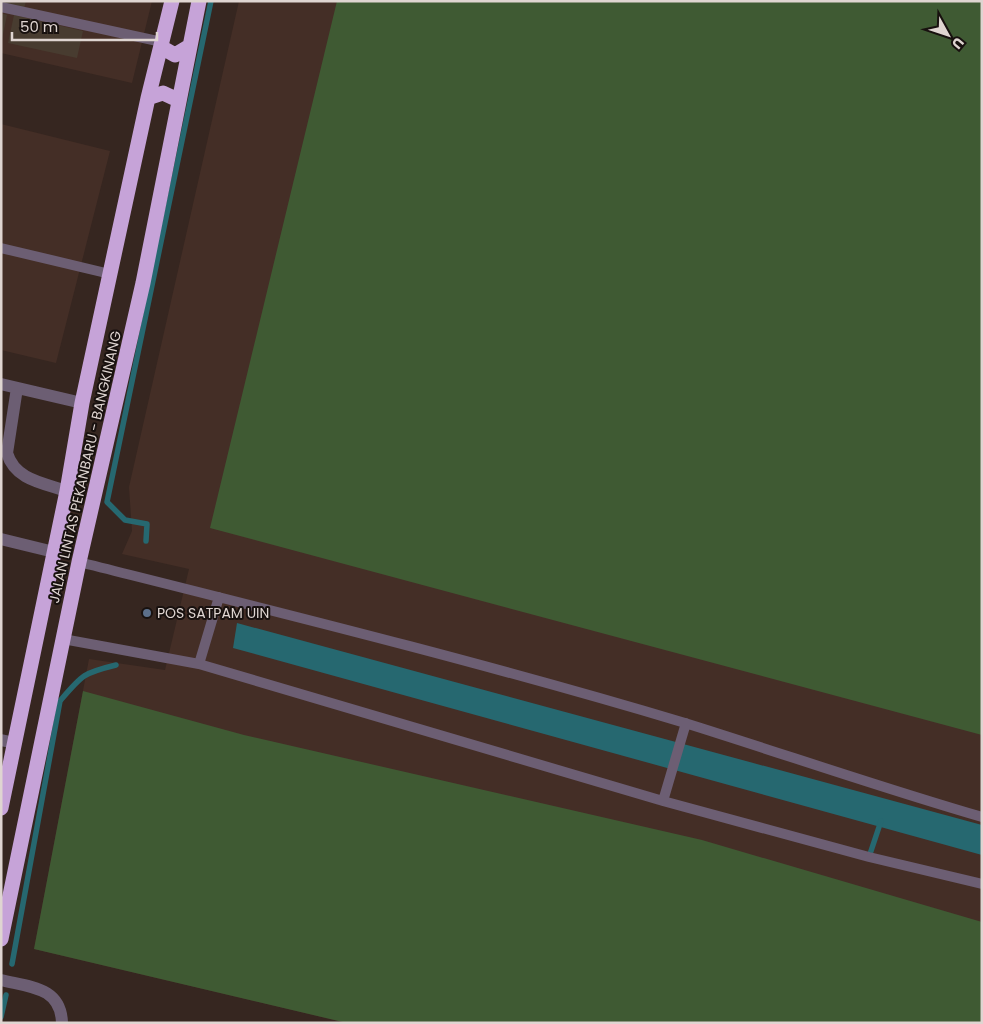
<svg xmlns="http://www.w3.org/2000/svg" width="983" height="1024" viewBox="0 0 983 1024" font-family="Poppins,sans-serif">
<rect width="100%" height="100%" fill="#362620"/>
<path fill="#442e26" d="M1 1H152L132 83 1 53Z
M239 1H982V1023H347L34 949 89 659 165 670 189 569 122 554 132 531 129 487Z
M1 124 110 151 56 363 1 350Z"/>
<path fill="#3f5a33" d="M337 1H982V735L210 528Z
M83 691 244 735 702 840 982 922V1023H347L34 949Z"/>
<path fill="#266870" d="M237 623 982 825V855L233 648Z"/>
<g fill="none" stroke-linecap="round" stroke-linejoin="round">
<path stroke="#266870" stroke-width="5.5" d="M146 541 147 524 125 520 107 502 211 1
M869 857 881 821
M12 964 60 701C82 675 83 673 116 665
M1 1017 6 995"/>
</g>
<path fill="#483c30" d="M1 1H26L24 9 1 4Z
M1 13 7 15 2 39H1Z
M14 15 83 31 77 58 8 43Z"/>
<g fill="none" stroke-linecap="round" stroke-linejoin="round">
<path stroke="#6c5e73" stroke-width="10" d="M1 7 162 42
M1 248 110 274
M79 562C282 613 485 663 685 723 784 754 882 788 982 817
M63 639 199 664 663 801 869 857 982 884
M199 664 219 597
M663 801 686 723"/>
<path stroke="#6c5e73" stroke-width="12" d="M1 384 82 403
M17 388 7 453C15 480 43 483 67 491
M1 539 54 552
M1 740 15 743
M1 980C30 987 61 987 62 1023"/>
<path stroke="#c6a3d8" stroke-width="15" d="M161 47 175 55 190 46
M148 98 163 93 178 100
M1 808 67 491 82 403 148 98 172 1
M1 939 79 562 143 283 199 1"/>
</g>
<circle fill="#5c6f8a" stroke="#18110f" stroke-width="2" cx="147" cy="613" r="5"/>
<g text-anchor="middle" dominant-baseline="central" stroke-width="4" stroke-linejoin="round" paint-order="stroke">
<g font-size="14" fill="#dfd5d1" stroke="#18110f">
<text transform="translate(85 467) rotate(-77)">JALAN LINTAS PEKANBARU - BANGKINANG</text>
</g>
<g font-size="14" fill="#dfd5d1" stroke="#18110f" text-anchor="start">
<text x="157" y="613">POS SATPAM UIN</text>
</g>
</g>
<rect width="983" height="1024" fill="none" stroke="#dfd5d1" stroke-width="5"/>
<g transform="translate(948 35) rotate(130)" stroke="#18110f" stroke-width="4" paint-order="stroke">
<path d="M0-4L9 19L0 12L-9 19Z" fill="#dfd5d1"/>
<text y="-8" font-size="14" font-weight="bold" text-anchor="middle" fill="#dfd5d1">U</text>
</g>
<path d="M12 32v8h145v-8" fill="none" stroke="#dfd5d1" stroke-width="2.5"/>
<text x="20" y="32" font-size="15" fill="#dfd5d1" stroke="#18110f" stroke-width="4" paint-order="stroke">50 m</text>
</svg>
